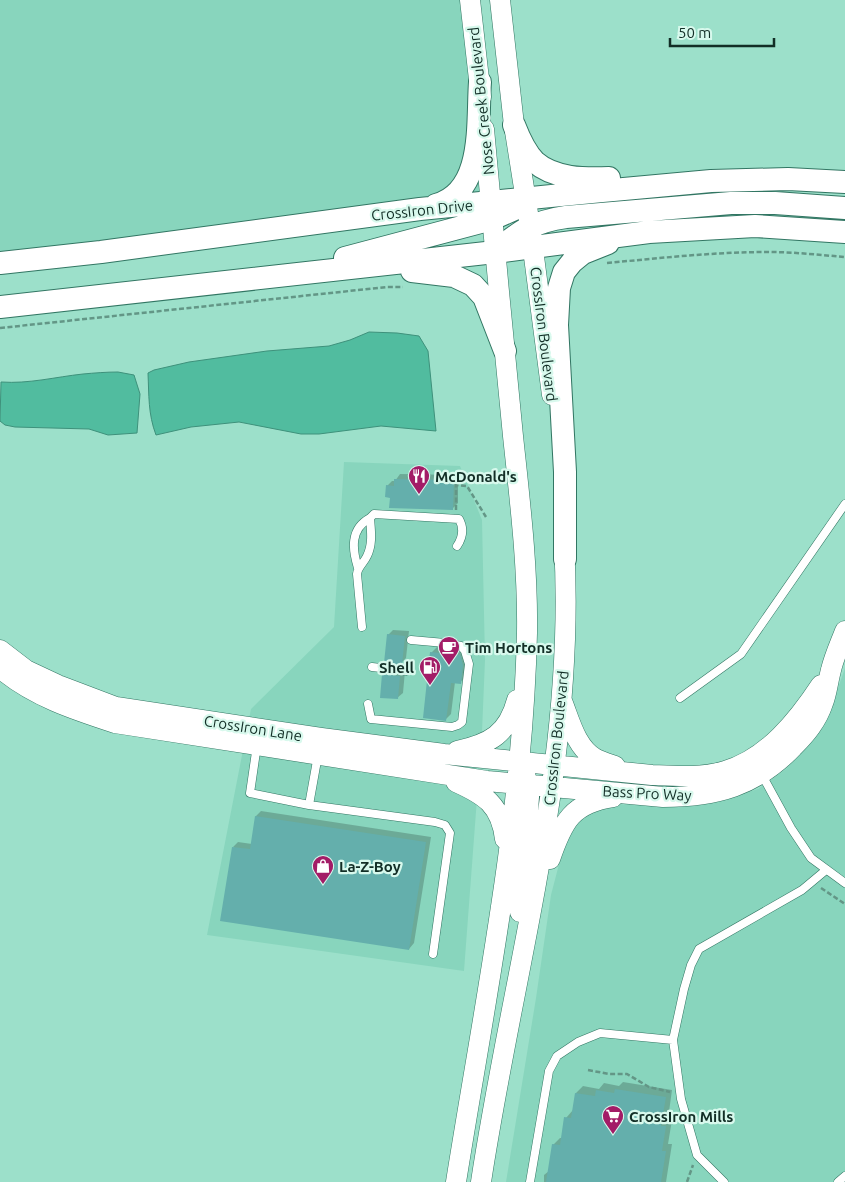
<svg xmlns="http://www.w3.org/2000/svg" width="845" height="1182" viewBox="0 0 845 1182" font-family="Ubuntu,sans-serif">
<rect width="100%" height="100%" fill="#9ce0ca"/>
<path fill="#88d5bd" d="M0 0H470L490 203 0 263Z
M344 462 460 466 482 520 485 660 482 732 464 971 207 935 251 709 334 627Z
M845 668V1182H506L536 998 551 895 564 845 580 815 614 804 672 807 695 806 717 802 758 789 786 769 810 743 832 705Z"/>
<path fill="#51bc9f" stroke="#3e917b" d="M369 332 397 333 419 336 428 351 436 431 381 426 319 434H301L239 422 191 427 156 435C148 414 149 395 148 373L154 370 189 362 267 351 329 346 350 340Z
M118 372 134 375 140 394 137 433 108 435 89 429 15 427 5 425 0 421 1 382C29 384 55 377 83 374 94 373 106 372 118 372Z"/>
<path fill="#0003" d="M400 474 458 475V503L453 508 391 496 387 486 392 481H395Z
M393 630 409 631 406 658 401 663 388 635Z
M437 647 465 650 466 677 460 682H455L451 714 446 719 431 653Z
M389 669 405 671 403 693 397 698 383 674Z
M261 811 431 837 414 943 409 949 233 847 238 842 252 844 256 816Z
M623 1082 672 1090 668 1119 672 1120 668 1144H672L666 1182H544V1175L549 1171 553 1145 560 1138H562L566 1118 573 1110 576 1093 583 1086 599 1089 604 1083 619 1086Z"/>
<path fill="#64afac" d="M394 479 454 480 453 510 389 508 390 498 385 497 386 485 394 486Z
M387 634 405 636 402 665 384 663Z
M430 652 460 655 463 665 461 684 451 683 446 721 423 718Z
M382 674 400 676 398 699 380 698Z
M255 816 426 842 409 950 220 921 232 847 250 849Z
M615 1089 666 1097 661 1126H666L662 1151H666L661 1182H546L552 1144 560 1145 564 1117 571 1118 575 1093 595 1096 596 1090 614 1093Z"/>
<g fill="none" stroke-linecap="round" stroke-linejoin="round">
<g stroke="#327663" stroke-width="9">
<path id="service" d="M358 568C352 549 350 529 370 518
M362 627 357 574C358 566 364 563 367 556 373 544 371 531 370 518L374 514 459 519C464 528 463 537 457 546
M372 667 407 671
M680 698 741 654 845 504
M368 704 371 719 452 727 458 725 462 722 469 664 465 651 461 646 445 643 411 640
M257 745 250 793 309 805 435 822 445 825 450 833 433 954
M762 775 791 828 811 858 845 883
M309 805 318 755
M530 1182 549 1071 557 1056 578 1042 600 1033 673 1040
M724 1182 697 1155 681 1099 673 1040 684 989 691 965 699 949 802 890 826 870
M838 1182 845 1176"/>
</g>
<g stroke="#327663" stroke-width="21">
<path id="tertiary" d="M470 0 481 97
M500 0 514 125 530 226 552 395
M0 650 26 670 58 685 116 707 321 738 444 754 652 775C676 776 702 778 725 771 767 759 798 720 821 685
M0 668C32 696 75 710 115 723L487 781 663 797C716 797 756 786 793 747 806 734 817 721 823 703 827 693 828 681 831 670 834 657 840 644 845 631
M562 701C570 721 576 748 596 759 602 762 609 764 615 766
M457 751C490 744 508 734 517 700
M456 782C485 795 501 805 505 839
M550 859C563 821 572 803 613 797
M520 912 529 797 528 784 524 772
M456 1182C485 1000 523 817 527 633 528 567 520 502 513 436 503 334 493 231 484 129
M481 1182C513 970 577 760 564 544"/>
</g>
<g stroke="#327663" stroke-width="24">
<path id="secondary" d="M514 125C519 138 525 152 535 162 554 179 585 179 609 178
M436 205C485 192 477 122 480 82
M495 252C520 231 532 222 566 217L731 203H775L845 208
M345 258 492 219 517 208 521 204
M0 263 101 252 420 209 602 191 711 181 788 179 845 182
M412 271 454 276 473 285 484 297 505 351
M0 307 495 252 649 232 755 226 845 232
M565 559V472L557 325 559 288 564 272 572 262 583 253 608 243"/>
</g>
<path stroke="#639686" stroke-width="2.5" stroke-dasharray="5 2.5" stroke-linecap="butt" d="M607 263C661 258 714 252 768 252 794 252 820 255 845 257
M0 328 387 287H403
M456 510V485L467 486 486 517
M821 888 845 904
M588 1070 609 1074H627L649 1087 670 1092
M687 1182 693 1165"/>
<use href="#service" stroke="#fff" stroke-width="8"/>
<use href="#tertiary" stroke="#fff" stroke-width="20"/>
<use href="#secondary" stroke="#fff" stroke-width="22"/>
</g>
<defs>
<g id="restaurant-pin" transform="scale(1.125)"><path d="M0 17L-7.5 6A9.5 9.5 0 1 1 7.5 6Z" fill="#a31c67" stroke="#d8f9ed"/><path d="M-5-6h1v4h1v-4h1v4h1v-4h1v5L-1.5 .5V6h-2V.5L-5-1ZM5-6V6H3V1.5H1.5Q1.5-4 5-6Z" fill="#fff"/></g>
<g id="cafe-pin" transform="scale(1.125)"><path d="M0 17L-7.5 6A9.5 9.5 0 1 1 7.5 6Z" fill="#a31c67" stroke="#d8f9ed"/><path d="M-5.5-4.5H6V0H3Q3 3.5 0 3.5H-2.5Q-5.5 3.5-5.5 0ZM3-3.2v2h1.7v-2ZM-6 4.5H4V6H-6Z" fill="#fff"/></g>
<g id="fuel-pin" transform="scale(1.125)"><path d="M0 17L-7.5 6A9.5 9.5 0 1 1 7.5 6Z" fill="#a31c67" stroke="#d8f9ed"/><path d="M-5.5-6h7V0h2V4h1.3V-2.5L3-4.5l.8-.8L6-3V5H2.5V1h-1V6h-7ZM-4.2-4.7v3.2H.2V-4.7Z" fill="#fff"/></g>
<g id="shop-pin" transform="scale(1.125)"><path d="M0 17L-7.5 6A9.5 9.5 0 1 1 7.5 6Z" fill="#a31c67" stroke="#d8f9ed"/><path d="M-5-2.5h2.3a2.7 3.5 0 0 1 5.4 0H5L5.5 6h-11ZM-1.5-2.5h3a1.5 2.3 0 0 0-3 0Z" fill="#fff"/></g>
<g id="supermarket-pin" transform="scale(1.125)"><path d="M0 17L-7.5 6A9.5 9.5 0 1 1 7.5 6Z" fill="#a31c67" stroke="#d8f9ed"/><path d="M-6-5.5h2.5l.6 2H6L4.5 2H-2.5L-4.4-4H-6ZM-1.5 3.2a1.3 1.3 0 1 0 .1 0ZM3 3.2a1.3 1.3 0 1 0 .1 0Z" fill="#fff"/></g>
</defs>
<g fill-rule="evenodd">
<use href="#restaurant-pin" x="419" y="476"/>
<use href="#cafe-pin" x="449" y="647"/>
<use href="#fuel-pin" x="430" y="667"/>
<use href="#shop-pin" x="323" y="866"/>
<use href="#supermarket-pin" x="613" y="1116"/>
</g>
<g text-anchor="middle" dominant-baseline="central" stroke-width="4.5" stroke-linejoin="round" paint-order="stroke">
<g font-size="15" fill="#122e26" stroke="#d8f9ed">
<text transform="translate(481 101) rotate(-96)">Nose Creek Boulevard</text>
<text transform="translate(422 210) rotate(-6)">CrossIron Drive</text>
<text transform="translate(544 334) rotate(83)">CrossIron Boulevard</text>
<text transform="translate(253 728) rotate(9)">CrossIron Lane</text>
<text transform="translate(556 738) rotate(-84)">CrossIron Boulevard</text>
<text transform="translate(647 793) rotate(3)">Bass Pro Way</text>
</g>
<g font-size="15" font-weight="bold" fill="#122e26" stroke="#d8f9ed" text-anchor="start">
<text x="435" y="476">McDonald's</text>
<text x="465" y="647">Tim Hortons</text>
<text x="414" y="667" text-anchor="end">Shell</text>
<text x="339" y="866">La-Z-Boy</text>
<text x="629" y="1116">CrossIron Mills</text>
</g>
</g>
<path d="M670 38v8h104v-8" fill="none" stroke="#122e26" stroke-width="2.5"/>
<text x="678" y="38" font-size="15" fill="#122e26" stroke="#d8f9ed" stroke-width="4" paint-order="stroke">50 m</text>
</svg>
